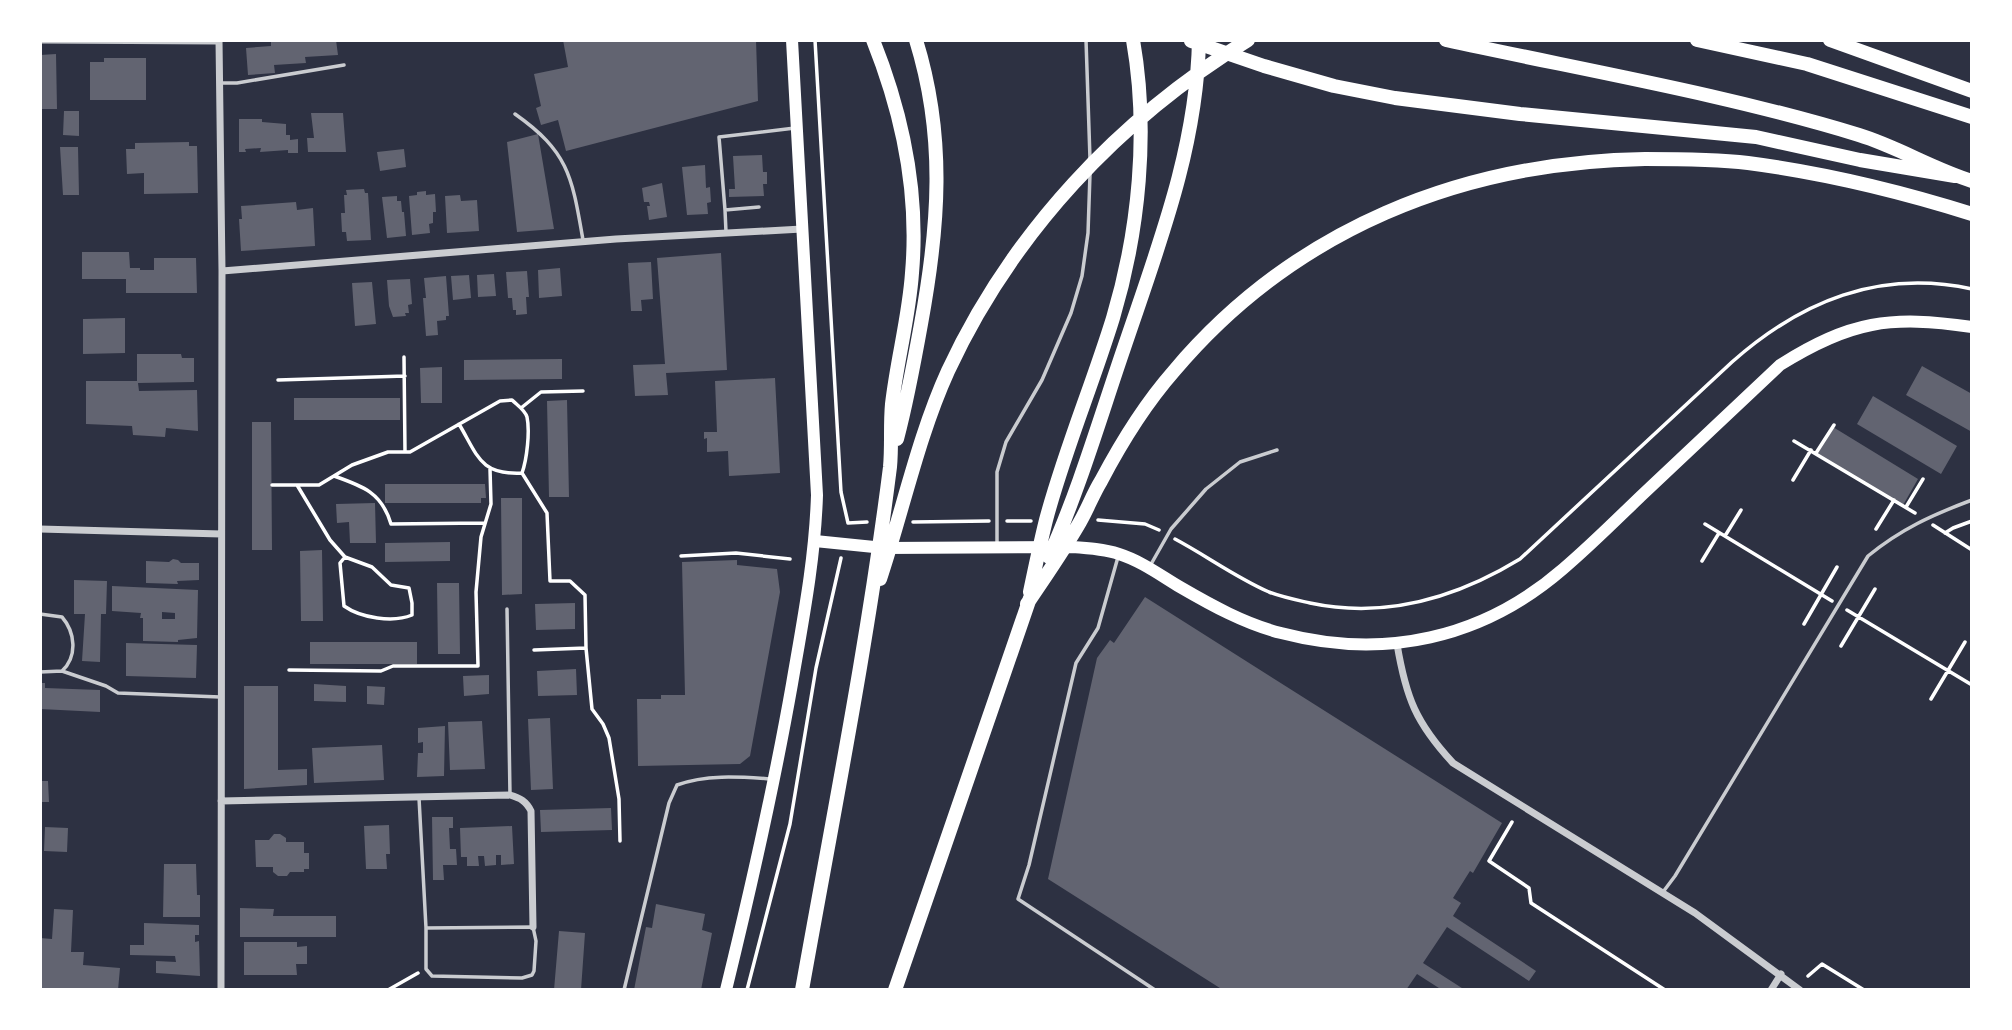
<svg xmlns="http://www.w3.org/2000/svg" width="2012" height="1030" viewBox="0 0 2012 1030" font-family="'Libre Baskerville',serif">
<rect width="100%" height="100%" fill="#2d3142"/>
<path fill="#626471" fill-rule="evenodd" d="M285 40H336L338 55 305 57 306 63 274 65 275 73 248 75 246 48 271 46V41Z
M563 40H756L758 101 566 151 558 120 541 125 536 108 541 106 534 74 568 67Z
M56 54 57 109H40V55Z
M104 58H146V100H90V62H104Z
M64 111H79V136L63 135Z
M311 113H343L346 152H308L307 138H314Z
M239 119H262V122L286 124V135H290V140L298 139V153H288V150L260 152 261 148 245 149 246 152H239Z
M538 134 554 229 517 232 507 142Z
M189 142V146H197L198 193 144 194V173L127 174 126 149H135V143Z
M60 147H78L79 195H63Z
M404 149 406 167 380 171 377 152Z
M762 155 763 172H767V184H763L764 196 729 197V189H735L733 156Z
M705 165 706 188 710 187 711 202 707 203 708 214 687 215 682 167Z
M662 183 667 217 649 220 647 206H650L649 202H644L642 188Z
M364 189 365 193H368L371 240 347 241 346 232H342L341 213H345L344 195H347L346 190Z
M426 191V195L435 194 436 212H433V223L429 224 430 233 412 235 409 196 417 195V192Z
M460 195 461 201 477 200 479 231 447 233 445 196Z
M397 196V201H401L402 212H404L406 236 387 238 382 197Z
M296 202 297 210 313 208 315 246 241 251 239 219H242L241 206Z
M82 252H129L130 268H140V270H154V258H196L197 293H126V279H82Z
M721 253 727 370 666 373 668 395 635 396 633 365 665 364 657 258Z
M651 262 653 299 641 300 642 311H631L628 263Z
M560 268 562 296 539 298 538 270Z
M527 271 529 297H526L527 314 516 315V310H513L512 298H508L506 272Z
M494 274 496 296 478 297 477 275Z
M469 275 471 298 453 300 451 276Z
M446 276 449 316H446V320L437 321 438 335 426 336 423 298H426L424 278Z
M410 279 412 304 408 305 409 313H405L406 316 393 317 389 306 387 280Z
M372 282 376 324 355 326 352 283Z
M125 318V353L83 354V319Z
M137 354H181L182 358H194V382L138 383 139 391 197 390 198 431 166 428 165 437 133 435 132 426 86 424V381H137Z
M562 359V379L464 380V360Z
M1922 366 1972 394V432L1906 395Z
M442 367V403H421L420 368Z
M775 378 780 473 729 476 728 451 707 452V438L704 439V432H717L715 381Z
M1873 396 1957 446 1941 474 1857 424Z
M294 398H400V420H294Z
M567 400 569 497H549L547 401Z
M252 422H271L272 550H252Z
M1833 427 1918 479 1902 507 1816 455Z
M385 484H485L486 498H481V503H385Z
M501 498H522V594L502 595Z
M375 503 376 543H350L349 522 337 523 336 504Z
M450 542V561L385 562V543Z
M322 550 323 621H301L300 551Z
M173 559 178 560 181 563H199V580L177 581 178 584 146 583V561L169 562Z
M737 560V565L777 569 780 592 750 756 740 764 638 766 637 699H661V695H685L682 562Z
M74 580 107 581 106 614H101L100 662 82 661 85 614H74Z
M437 583H459L460 654H438Z
M112 586 198 590 197 638 178 640V642L143 641V618H140L141 613 112 611ZM162 612 175 613V619H162Z
M1145 597 1502 823 1473 873 1470 871 1453 898 1461 903 1453 916 1536 971 1529 981 1447 927 1423 963 1465 990H1442L1417 974 1406 990H1223L1048 879 1097 658 1110 640 1114 643Z
M575 603V629L536 630 535 604Z
M310 642H417V664H310Z
M126 643 197 645 196 678 126 676Z
M576 669 577 695 538 696 537 671Z
M489 675V694L464 696 463 676Z
M40 683H45V688L100 690V712L40 709Z
M314 684 346 686V702L314 701Z
M244 686H278V770L307 769V785L244 789Z
M367 686 385 687 384 705 367 704Z
M550 718 553 789 531 790 528 719Z
M482 721 485 769 450 770 448 722Z
M445 726 444 776 417 777 418 753H423V742L418 743V728Z
M382 745 384 780 314 783 312 748Z
M40 781H48L49 802H40Z
M611 808 612 830 541 832 540 810Z
M432 817H453V828H449L450 849H456L457 865H443L444 880H433Z
M389 825 390 854H386L387 869H366L364 826Z
M512 826 514 864 501 865V855H496V865L485 866 484 856H478L479 866H467V857H461L460 828Z
M45 827 68 828 67 852 44 851Z
M274 834H280L286 838V842H304V853H309V869H304V872H290L287 876H278L273 872V867H256L255 840H269Z
M164 864H196L197 895H200V917H163Z
M656 904 705 914 702 930 712 933 701 990H634L646 927 652 928Z
M240 908 274 909 273 916H336V937H240Z
M54 909 73 910 71 952H84L83 965 120 968 118 990H40V938L52 939Z
M144 923 199 925V935H195V942L199 941 200 976 156 973V961L176 962 175 956 130 955V945H144Z
M559 931 585 933 581 990H554Z
M244 942H297V947L307 946V964H296L297 975H244Z"/>
<g fill="none" stroke-linecap="round" stroke-linejoin="round">
<path stroke="#fff" stroke-width="3.5" d="M815 40 841 492 848 523
M404 357 405 452
M278 380 405 376
M521 408 541 392 583 391
M459 424C478 456 480 475 522 473
M1794 441 1915 513
M1816 453 1834 425
M334 476C363 486 382 493 391 524L484 523
M1793 480 1811 450
M272 485H319L352 465 388 452H410L500 401 512 400C517 405 525 410 527 417 530 431 527 459 522 473L547 513 550 581H570L585 595 586 648 592 709 603 724 609 738 619 799 620 841
M297 485 330 540 345 557 372 567 391 585 409 588 412 603V615C393 623 361 618 344 606L340 563 345 557
M1906 507 1923 479
M1098 520 1145 524 1159 530
M1007 521H1031
M913 522 989 521
M848 523 867 522
M1705 524 1832 601
M1933 525 1972 550
M1876 529 1894 500
M1945 533 1953 528 1972 521
M1725 536 1741 510
M1175 539C1207 556 1235 577 1269 592 1282 597 1297 600 1310 603 1385 619 1456 598 1520 559L1732 362C1801 301 1879 269 1972 289
M681 556 736 553 790 559
M1702 561 1719 533
M1847 610 1972 685
M1804 624 1837 567
M1841 646 1875 589
M534 650 586 648
M289 670 381 671 393 666H478L476 592 481 537 491 504 490 469
M1931 699 1965 642
M1512 822 1489 861 1529 888 1531 903 1665 990
M1808 976 1822 964 1864 990
M388 990 418 973
M747 990 790 824 816 668 841 558"/>
<path stroke="#caccd0" stroke-width="3.5" d="M1086 40 1090 159
M222 83H237L344 65
M515 114C569 152 572 177 583 240
M759 207 725 210 719 137 795 128
M725 210 726 232
M997 546V472L1006 442 1042 380 1071 313 1082 276 1088 233 1090 174
M1118 557 1098 628 1076 663 1029 865 1018 899 1155 990
M1150 566 1171 529 1206 489 1240 462 1277 450
M507 609 510 795
M40 614 62 617C75 632 78 656 62 671L40 672
M62 671 106 686 118 693 220 697
M419 798 426 928 533 927 536 941 534 971 532 975 522 978 432 976 426 969V928
M1663 892 1675 876 1868 556C1901 529 1932 515 1972 500
M624 990 669 803 677 785C707 774 741 777 772 779"/>
<path stroke="#caccd0" stroke-width="7" d="M40 40 219 41
M219 40 222 271 221 990
M222 271 616 239 802 229
M40 529 221 534
M1397 644C1406 698 1416 723 1453 763L1695 913 1800 990
M221 801 510 795C520 798 526 801 531 811L533 927
M1771 990 1781 974"/>
<path stroke="#fff" stroke-width="12" d="M815 541 884 548 1072 547C1088 548 1104 549 1119 554 1141 561 1160 575 1180 587 1211 605 1245 624 1281 633 1384 660 1482 639 1563 569 1590 546 1615 521 1641 496 1687 453 1733 409 1780 365 1850 321 1890 315 1972 327
M726 990C751 888 774 786 792 684 803 620 815 559 817 495L792 40"/>
<path stroke="#fff" stroke-width="14" d="M1446 40C1583 70 1725 94 1859 135 1898 147 1933 169 1972 181
M1697 40 1807 64 1972 117
M1830 40 1972 91
M1191 41 1264 66 1334 86 1395 98 1520 114 1756 137 1860 160 1955 176
M897 439C907 401 914 363 921 324 939 226 946 137 916 40
M1049 557C1079 490 1100 418 1124 348 1158 247 1197 148 1199 40
M880 579C903 510 918 437 948 371 1012 233 1119 119 1248 40
M1030 592C1035 568 1040 544 1046 520 1064 452 1092 386 1113 318 1139 231 1149 131 1133 40
M1027 604C1045 577 1064 550 1080 522 1088 508 1093 494 1101 481 1121 443 1145 404 1174 371 1294 229 1461 162 1645 159 1679 159 1714 159 1748 163 1824 173 1899 191 1972 214
M802 990C833 816 868 642 890 467 892 446 890 425 892 404 897 360 909 317 912 273 919 193 903 115 873 40
M895 990 1030 598"/>
</g>
<rect width="2012" height="1030" fill="none" stroke="#ffffff" stroke-width="84"/>
</svg>
